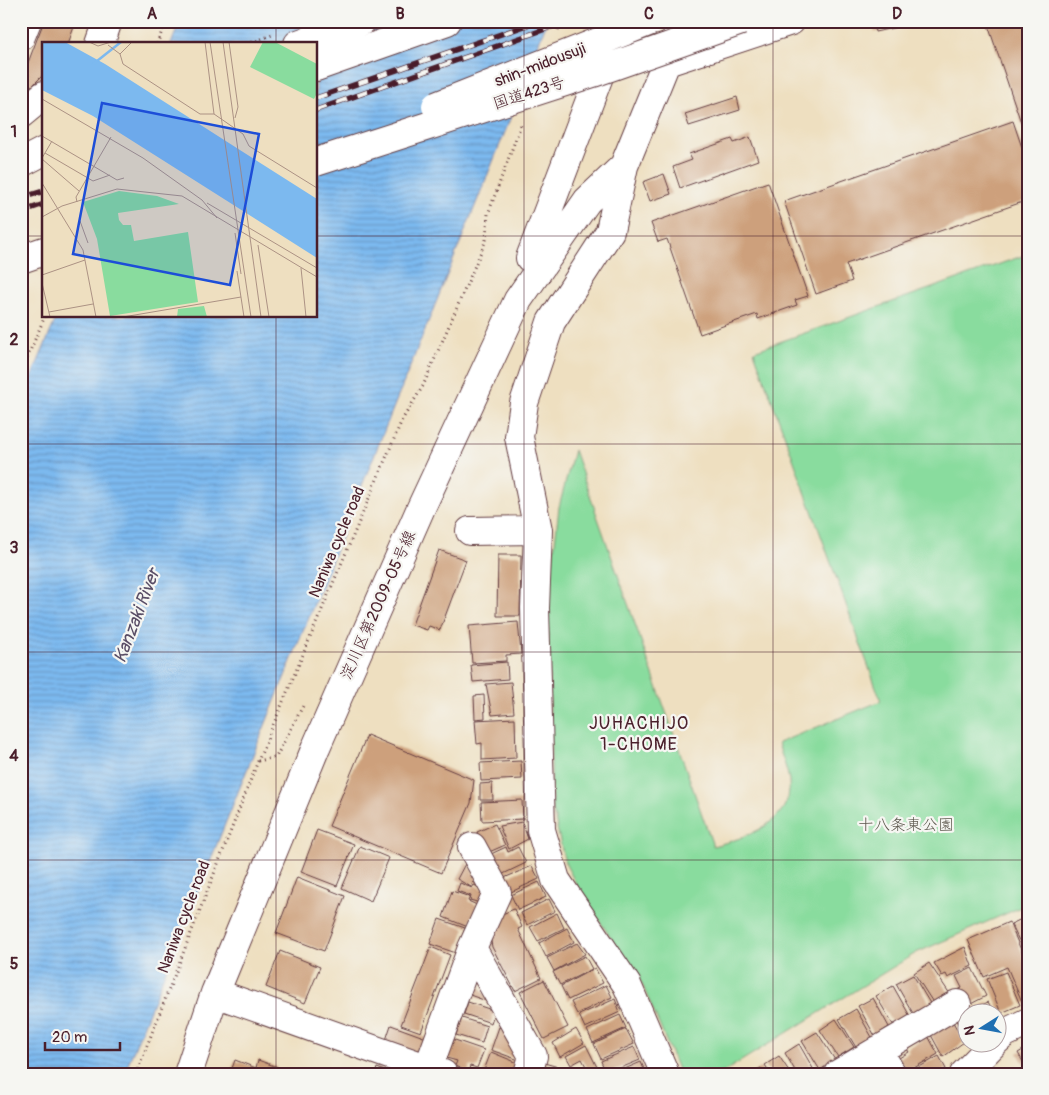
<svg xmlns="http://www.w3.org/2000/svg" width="1049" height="1095" viewBox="0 0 1049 1095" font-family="Pangolin,'Klee One',sans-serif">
<defs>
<pattern id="water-rules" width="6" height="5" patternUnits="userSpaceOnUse" patternTransform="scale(1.25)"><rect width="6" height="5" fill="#7cb9ef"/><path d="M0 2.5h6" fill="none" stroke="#6896c2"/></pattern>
</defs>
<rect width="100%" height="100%" fill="#f6f6f2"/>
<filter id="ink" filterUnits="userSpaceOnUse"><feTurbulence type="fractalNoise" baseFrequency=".02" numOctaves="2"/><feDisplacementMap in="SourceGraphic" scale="10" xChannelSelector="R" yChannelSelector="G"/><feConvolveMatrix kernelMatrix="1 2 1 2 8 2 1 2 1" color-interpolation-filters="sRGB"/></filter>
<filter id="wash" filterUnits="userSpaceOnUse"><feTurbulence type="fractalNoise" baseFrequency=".0096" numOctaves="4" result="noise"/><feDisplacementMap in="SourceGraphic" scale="20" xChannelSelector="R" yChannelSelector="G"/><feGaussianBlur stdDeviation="1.12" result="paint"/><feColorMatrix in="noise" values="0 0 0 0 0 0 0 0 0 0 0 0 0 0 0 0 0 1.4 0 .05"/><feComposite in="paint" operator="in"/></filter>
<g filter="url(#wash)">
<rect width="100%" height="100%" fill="#eedfc0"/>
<path fill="#89dc9e" stroke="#6a7e64" d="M1028 254V904L916 953 720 1074H680L642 984 582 895 565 863 552 806 548 605 559 507 574 450 713 846C745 838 794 823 789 780 787 768 781 755 778 743L881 701 754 351Z"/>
<path fill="url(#water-rules)" stroke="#636c8d" d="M180 21H547L507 127 124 1074H21V402L57 316H316V44H171Z"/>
<g id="blocks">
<path fill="#cda07c" d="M44 21H76L68 44H44V74L32 86 21 81Z
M873 21H901L902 26 875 32Z
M998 21H1028V143L988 25Z
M737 97 740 110 689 126 685 114Z
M1013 121 1028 165V200L846 264 852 281 816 294 784 201Z
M750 137 758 160 680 188 673 167 692 160 689 154 732 139 734 143Z
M664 174 671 194 650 201 643 182Z
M768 182 808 296 795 300 797 305 758 319 757 314 700 334 667 239 658 242 651 223Z
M439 550 466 560 440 630 429 626 427 630 412 625Z
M498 555H521L520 616H497Z
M518 622 521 654 506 655V661L472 663 469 626Z
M507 662 508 679 473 682 471 665Z
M511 682 514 713 492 715 486 684Z
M484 695 485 718 475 719 474 696Z
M515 718 516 758 482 760V743L477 744 475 720Z
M367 735 474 780 471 803 441 873 329 826Z
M521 761 522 779 481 781 480 763Z
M492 783 493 800H480V784Z
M522 800 523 819 482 821 481 802Z
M522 822 528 839 509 849 499 826Z
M495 824 505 845 487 853 477 832Z
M317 830 354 844 337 886 301 872Z
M360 846 389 858 371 901 342 888Z
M506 847 508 852 518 847 526 863 501 875 491 854Z
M466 862 484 888 473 882 471 887 457 879Z
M532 866 539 879 511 892 504 878Z
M297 877 345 896 324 951 276 933Z
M539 882 546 897 518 910 511 895Z
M460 883 472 888 474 885 485 890 480 903 470 900 471 896 457 891Z
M452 891 470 897 468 901 477 905 468 927 443 917Z
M549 899 555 911 527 925 521 913Z
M514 909 522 927 518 929 541 978 515 991 492 947 490 936 500 915Z
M557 913 564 928 538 941 530 927Z
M1028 916V959L1011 924Z
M439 919 465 928 456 953 430 944Z
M1009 922 1028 966V1002L1023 1004 1007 967 984 977 968 940Z
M567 928 574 942 546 957 539 943Z
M577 943 585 954 554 971 547 958Z
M431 947 450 955 421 1032 401 1025Z
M965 947 972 966 948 978 946 974 942 976 934 963Z
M280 951 320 967 305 1003 266 987Z
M585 956 592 969 560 985 553 972Z
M929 963 950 994 934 1004 914 973Z
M595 968 603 983 568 1000 561 986Z
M972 968 986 996 967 1006 958 990 962 988 956 976Z
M1006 972 1020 1005 1001 1013 987 979Z
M913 975 931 1005 914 1015 896 984Z
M473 978 492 1003 467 994Z
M544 980 568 1027 544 1039 520 992Z
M606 985 612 997 577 1014 571 1002Z
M893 986 911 1018 895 1028 876 996Z
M873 998 889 1027 875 1036 858 1006Z
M615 999 620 1012 585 1028 579 1015Z
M468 1002 495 1011 491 1023 464 1014Z
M988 1002 994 1012H968Z
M856 1009 873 1039 857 1049 839 1019Z
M966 1013V1039L956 1018Z
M620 1015 626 1028 593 1043 587 1030Z
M462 1018 487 1026 482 1043 456 1035Z
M836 1019 854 1047 838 1057 820 1030Z
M953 1022 964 1042 943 1057 931 1035Z
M391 1025 429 1039 422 1057 385 1043Z
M499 1027 512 1031 519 1042V1060L491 1050Z
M576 1029 584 1043 560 1057 553 1043Z
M626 1029 634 1044 601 1059 594 1044Z
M817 1032 835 1060 820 1070 802 1041Z
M928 1036 938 1054 907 1072 899 1058 909 1052 907 1049Z
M449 1038 484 1050 477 1068 470 1066 468 1072 455 1066 457 1061 443 1057Z
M799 1044 815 1072 812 1074H797L785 1053Z
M586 1045 600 1073 598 1074H590L582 1059 571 1065 566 1056Z
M634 1047 640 1060 606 1074 601 1061Z
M1028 1047V1071L1018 1053Z
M491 1052 518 1063 514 1074 483 1073Z
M779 1056 791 1074H771L765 1065Z
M939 1056 946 1069 939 1074H907Z
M235 1060 256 1068 258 1060 277 1067 275 1074H230Z
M541 1062 558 1067 556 1074H537Z
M641 1062 646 1074H613Z
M561 1067 575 1071 574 1074H559Z
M377 1068 392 1074H375Z
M761 1068 764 1074H750Z"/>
</g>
</g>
<g filter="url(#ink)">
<use href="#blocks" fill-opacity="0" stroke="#633c41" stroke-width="1"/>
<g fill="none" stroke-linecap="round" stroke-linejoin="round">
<g stroke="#633c41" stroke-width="30">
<path id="minor" d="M21 36 27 21
M100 44 108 21
M667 62 791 21
M21 114 44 95
M530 258 620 21
M470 531 538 530
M472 948 533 1056 528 1074
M215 993 443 1074
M996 1041 1005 1033 1028 1022
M878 1050 892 1074
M188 1074 215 993 316 747 420 510 518 300 587 201 624 166
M426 1074 472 948 497 893 472 847
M665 1074 627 985 556 880 541 830 535 608 538 530 519 437 524 403 551 322 610 231 624 166 683 21
M838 1074 957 1004
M964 1074 995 1042"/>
</g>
<g stroke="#633c41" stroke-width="30">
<path id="highway" d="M298 44 362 21
M316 67 447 21
M21 163 44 151
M21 259 44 251"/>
</g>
<path stroke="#633c41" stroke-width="3" stroke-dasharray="1 4" stroke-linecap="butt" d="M558 30 561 21
M157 44 166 21
M247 44 275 34
M21 372 45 316
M258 761 276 757 304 704
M136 1074 258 761 402 420 423 386 486 240 488 214 522 122"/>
<use href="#minor" stroke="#fff" stroke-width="28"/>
<use href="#highway" stroke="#fff" stroke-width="28"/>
<g stroke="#4a1f2b" stroke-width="5.5">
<path id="rail" d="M316 98 539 21
M316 110 568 21
M21 198 44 191
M21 212 44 204"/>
</g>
<use href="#rail" stroke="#f6f6f2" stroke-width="4" stroke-dasharray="11" stroke-linecap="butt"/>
<g stroke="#633c41" stroke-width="30" stroke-linecap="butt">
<path id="highway-bridge" d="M436 106 651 21
M316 162 593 73 741 21"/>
</g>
<path stroke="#633c41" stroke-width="3" stroke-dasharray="1 4" stroke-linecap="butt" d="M705 64 712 63"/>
<use href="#highway-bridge" stroke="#fff" stroke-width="28"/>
</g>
</g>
<path fill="none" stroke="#4a1f2b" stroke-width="1" stroke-opacity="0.55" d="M276 21V44M524 21V1074M773 21V1074M21 236H44M316 236H1028M276 316V1074M21 444H1028M21 652H1028M21 860H1028"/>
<g text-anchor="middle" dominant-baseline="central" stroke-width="4.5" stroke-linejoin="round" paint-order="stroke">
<g font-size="16" fill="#4a1f2b" stroke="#f6f6f2">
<text transform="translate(540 65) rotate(-21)">shin-midousuji</text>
<text transform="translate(529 93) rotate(-18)">国道423号</text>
<text transform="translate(337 542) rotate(-67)">Naniwa cycle road</text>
<text transform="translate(378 605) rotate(-66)">淀川区第2009-05号線</text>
<text transform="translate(184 917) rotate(-69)">Naniwa cycle road</text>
</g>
<g font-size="16" fill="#5d584e" stroke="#f6f6f2">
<text x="906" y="825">十八条東公園</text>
</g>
<g font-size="18" font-style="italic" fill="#594d66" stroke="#f6f6f2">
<text transform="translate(137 616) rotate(-69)">Kanzaki River</text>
</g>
<g font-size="18" letter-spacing="1" fill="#4a1f2b" stroke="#f6f6f2">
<text x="639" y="723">JUHACHIJO<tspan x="639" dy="21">1-CHOME</tspan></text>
</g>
</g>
<g transform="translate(42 42)">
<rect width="275" height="275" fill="#eedfc0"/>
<path d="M221 0H233L275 22V51L272 57 208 25ZM77 149 115 154 137 162 76 171 77 178 81 183H89L92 199 146 190 156 260 68 274 55 197 41 160ZM162 264 165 275H135L136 267Z" fill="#89dc9e"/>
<path d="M0 0H23L63 22 275 157V216L51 74 0 48Z" fill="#7cb9ef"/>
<path fill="none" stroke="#7cb9ef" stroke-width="2.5" d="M50 23 79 0"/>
<path fill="none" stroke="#ac9284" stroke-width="1" d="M47 0 56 4 69 0M163 0 172 72M168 0 209 275M181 0 219 275M187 0 196 65 193 76M66 3 78 12 81 22 158 72H172L201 92 207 104 275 146M78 12 90 0M0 57 101 116 160 158 175 176M0 94 75 138 82 136M3 111 51 139 68 133M0 116 10 99M0 117 37 149M0 141 41 208 54 275M35 160 34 155 69 95M165 161 275 226M0 175 20 164 75 147 140 154 275 235M38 179 46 201M193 191 199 232M216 203 227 275M259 226 264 275M195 229 202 275M0 233 43 218M0 241 8 275M7 270 51 262M81 275 199 255"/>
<path fill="#1d4ed8" fill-opacity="0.15" stroke="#1d4ed8" stroke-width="2.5" d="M60 61 217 92 188 243 31 212Z"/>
<rect width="275" height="275" fill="none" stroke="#4a1f2b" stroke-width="2.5"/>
</g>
<rect width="1049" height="1095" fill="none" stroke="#f6f6f2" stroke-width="55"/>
<g transform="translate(982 1028) rotate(259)"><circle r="24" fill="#f6f6f2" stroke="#b1a0a2"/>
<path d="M0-4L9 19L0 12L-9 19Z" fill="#1f6fb2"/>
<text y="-8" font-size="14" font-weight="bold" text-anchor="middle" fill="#4a1f2b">N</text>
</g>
<path d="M45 1042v8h75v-8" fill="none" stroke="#4a1f2b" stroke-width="2.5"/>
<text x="52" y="1042" font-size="15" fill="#4a1f2b" stroke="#f6f6f2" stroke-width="4" paint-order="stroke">20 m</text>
<rect x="28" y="28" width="994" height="1040" fill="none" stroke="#4a1f2b" stroke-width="2"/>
<g font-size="16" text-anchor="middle" font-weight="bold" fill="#4a1f2b">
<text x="152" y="19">A</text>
<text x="400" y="19">B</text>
<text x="649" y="19">C</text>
<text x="897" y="19">D</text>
<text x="14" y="137">1</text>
<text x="14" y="345">2</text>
<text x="14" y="553">3</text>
<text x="14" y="761">4</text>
<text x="14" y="969">5</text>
</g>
</svg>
